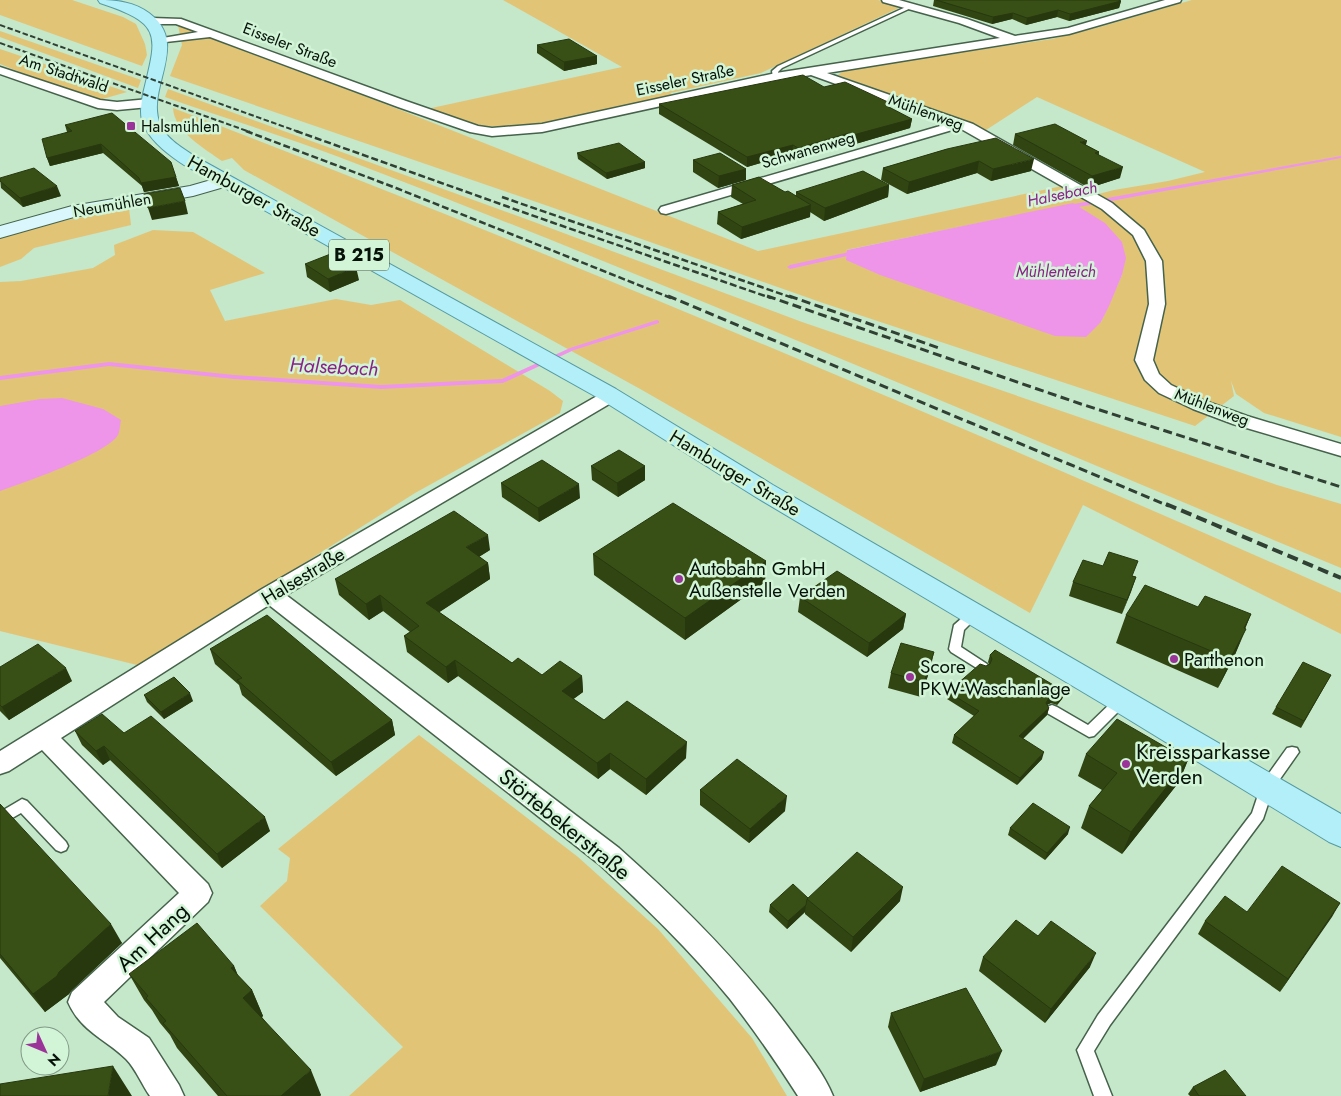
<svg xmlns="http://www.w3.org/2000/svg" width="1341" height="1096" viewBox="0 0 1341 1096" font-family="Jost,sans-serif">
<rect width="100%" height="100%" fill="#c5e7ca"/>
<path fill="#e2c476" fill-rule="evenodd" d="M0 0H72L123 17 136 24 145 44 147 55 142 66 0 15Z
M503 0H878L901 7 761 73 670 93 674 96 539 126 510 128 478 125 427 109 622 67Z
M1192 0H1341V437L1264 413 1236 394 1231 381 1234 396 1195 426 823 303 548 206 170 76 182 45 178 25 299 70 758 251 1062 186 1087 197 1114 190 1168 181 1205 172 1037 97 986 130 838 75 846 69 1052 39 1096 28ZM1057 207 1122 275 1101 322 846 250Z
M0 31 141 80 138 88 0 37Z
M0 49 127 92 99 100 64 90 0 64Z
M168 89 526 219 802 322 1277 485 1341 504V568C1008 430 677 286 339 157 282 135 223 118 165 97Z
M173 108C567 258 955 423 1341 593V634L1083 505 1030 613 642 390 244 170 232 158 222 161C205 149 174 131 173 108Z
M129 208 131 225 34 248 21 259 0 267V235L16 230Z
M153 230 193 232 265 273 210 290 225 321 336 299 371 305 400 300 550 391 563 401 560 413 415 493 141 666 0 631V282L21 281 93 268 115 255 114 245Z
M419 735 578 857 658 929 752 1038 787 1096H349L403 1047 260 906 287 881 290 858 278 849Z"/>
<path fill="#ee95e9" d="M1073 203 1105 223 1122 242 1126 258 1122 275 1109 306 1101 322 1086 337 1055 336 880 275 846 260 847 250Z
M62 398 103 409 121 420C120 424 120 431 118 435 107 454 23 483 0 491V406L40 399Z"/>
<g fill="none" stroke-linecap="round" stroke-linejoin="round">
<path fill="#ee95e9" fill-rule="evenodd" d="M1341 156V158L1068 209 1065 207 1068 205Z
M854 251 857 253 856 254 790 269 787 267 790 265Z
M657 320 659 321V323L574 350 503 383 381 389 234 379 109 366 0 380V376L109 362 234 375 381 385 502 379 570 348Z"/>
<g stroke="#45624a" stroke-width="3">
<path id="lane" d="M908 6 913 7 782 68 778 72V78L773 77 772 71 778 66Z
M974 610 978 611 980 614 964 630 961 647 987 664 989 667 987 670 983 672 951 652 949 649 954 625 970 611Z
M1121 696 1126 698 1127 701 1126 704 1094 736 1089 737 1047 713 1046 710 1047 707 1052 705 1057 707 1088 725 1116 698Z
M1292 747 1297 748 1299 752 1273 789 1263 819 1110 1025 1094 1051 1112 1096H1094L1077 1050 1098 1015 1252 813 1262 783 1287 748Z
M22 799 27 801 66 842 68 846 66 850 61 852 56 850 21 813 0 825V812Z"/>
</g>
<g stroke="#45624a" stroke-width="3">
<path id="street" d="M882 0H899L967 19 1015 36 1068 28 1165 0H1181L1180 2 1069 34 827 73 973 124 1112 203 1144 230 1162 261 1165 304 1153 360 1159 374 1171 385 1205 401 1247 416 1341 444V456L1233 424 1193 409 1159 393 1145 380 1135 360 1149 304 1146 261 1133 235 1102 209 963 130 959 128 666 214 661 213 659 210 661 207 947 124 811 75 776 81 542 132 492 136 470 132 398 107 210 37 157 43 155 41 157 39 198 32 176 24H152L147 21 152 18 181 19 406 101 478 126 492 128 542 124 776 73 1000 38 959 23 883 2Z
M0 67 100 100 117 102 149 99 155 103 149 107 117 110 98 108 0 74Z
M610 391 616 392 619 396 616 400 286 595 619 848C683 905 743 965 794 1035 808 1054 824 1074 833 1096H798C777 1063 754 1030 730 999 690 950 645 907 599 864L269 605 61 738 208 884 212 893 208 902 104 1002 118 1017 149 1038 179 1085 184 1096H150C142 1085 136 1069 126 1059 106 1039 81 1032 68 1002L72 992 179 893 42 750 9 771 0 774V751L262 589 604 392Z"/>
</g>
<g stroke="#45624a" stroke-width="2">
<path id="secondary" d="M225 176 231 177 234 181 231 185 193 196 74 217 0 238V226L72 206 190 186Z"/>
</g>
<g stroke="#559aa2" stroke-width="2">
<path id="primary" d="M98 0C117 0 134 2 149 13 191 44 145 88 160 124 166 139 184 149 196 157L616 389 773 485 1341 814V847L1329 842 1123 716 754 496 600 399 184 165C169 155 154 144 145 128 139 118 141 105 143 94 157 35 164 24 100 3Z"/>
</g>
<use href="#lane" fill="#fff" fill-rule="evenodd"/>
<use href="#street" fill="#fff" fill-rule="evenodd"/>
<use href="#secondary" fill="#d9f7fc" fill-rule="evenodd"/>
<use href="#primary" fill="#b2eff9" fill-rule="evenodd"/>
<path stroke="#304033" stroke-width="2" stroke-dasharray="5.5 2.5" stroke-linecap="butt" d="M0 25 299 132
M0 43 250 132"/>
<path stroke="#304033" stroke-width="2.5" stroke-dasharray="7 3" stroke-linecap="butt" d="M246 131 396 188 671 298
M296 131 548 221 771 298
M502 197 793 298"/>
<path stroke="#304033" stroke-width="3" stroke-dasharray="9 4.5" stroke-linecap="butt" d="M668 296 1169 506
M767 296 1081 404 1341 487
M789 296 942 349"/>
<path stroke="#304033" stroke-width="4" stroke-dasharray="11 5.5" stroke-linecap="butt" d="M1166 504 1341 578"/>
</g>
<path fill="#304512" d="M934 0H1118L1121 1 1119 8 1069 21 1057 17 1026 25 1012 19 992 24 933 6Z
M537 45 597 56V64L564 71 537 53Z
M824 87 889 108 912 119 910 128 852 145 848 142 798 157 792 154 747 167 659 114V104Z
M65 125 176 177 179 186 144 192 142 186 103 153 50 166 47 158 67 132Z
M1015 134 1086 145 1099 152V155L1120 178 1089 188 1013 145Z
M947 149 1031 171 991 181 977 173 907 194 881 180 883 168Z
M577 153 645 162V168L607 179 578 159Z
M693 160 746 169V180L718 188 693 172Z
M0 178 61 196 23 207 1 188Z
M732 185 785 192 796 196V192L889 185 888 197 824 221 810 212V217L741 239 717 224 718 212 743 204 731 197Z
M305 264 359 280 330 292 307 277Z
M591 466H645V480L618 497 592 480Z
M501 483 580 498 539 522 502 497Z
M490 550 479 557 488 563 490 579 439 612 512 663 542 675 582 676 583 692 573 699 604 720 686 758 646 795 610 769 598 779 458 676 448 683 407 652 404 636 410 632 383 611 369 620 339 595 335 579Z
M593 554 766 561 765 582 685 640 594 575Z
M1133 576 1136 577 1122 614 1069 596 1073 582Z
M800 597 906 614 903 629 867 657 798 612Z
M1198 607 1251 614 1234 657 1218 688 1116 643 1126 615Z
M210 649 392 720 395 735 336 776 242 695 239 685 215 664Z
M990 655 1065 692 1062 699 1057 705 1051 703 1047 705 1049 708 1047 715 1023 739 1042 759 1017 785 952 743 954 735 974 716 947 699 948 692 989 664 988 662Z
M931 666 921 697 888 688 891 673Z
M0 667 72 681 9 720 0 711Z
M1331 675 1301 728 1272 714 1276 707Z
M144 695 193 701 164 719 147 702Z
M75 731 124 733 270 831 222 868 110 760 103 765 82 745Z
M1086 754 1188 760 1179 782 1122 854 1081 828 1089 806 1102 790 1078 776Z
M700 790 785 811 749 843 700 805Z
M0 804 122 943 71 991 69 994 45 1012 0 958Z
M1010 828 1068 834 1045 860 1008 835Z
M808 898 900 901 851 952 805 914V912L787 929 769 912 770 905Z
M1340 903 1280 992 1198 934 1205 921 1247 912Z
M1038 936 1090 967 1045 1023 979 971 983 957Z
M234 966 238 976 252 990 263 1016 262 1017 321 1095 320 1096H218L177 1048 170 1035 160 1023 152 1010 144 1000 129 974Z
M891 1013 996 1065 920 1092 888 1027Z
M1193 1087 1246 1096H1190L1188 1094Z"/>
<path fill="#27380f" d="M1121 1 1119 8 1069 21 1070 14Z
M1058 10 1057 17 1026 25 1027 18Z
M1013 13 1012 19 992 24 993 17Z
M597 56V64L564 71V62Z
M912 119 910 128 852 145 853 135Z
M849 133 848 142 798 157V148Z
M1087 141 1084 152 1080 142Z
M101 144 103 153 50 166 47 158Z
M793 145 792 154 747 167V157Z
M1034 159 1031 171 991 181 993 169Z
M979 161 977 173 907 194 909 182Z
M645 162V168L607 179 606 173Z
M1123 167 1120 178 1089 188 1092 176Z
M746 169V180L718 188 719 176Z
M176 177 179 186 144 192 141 183Z
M889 185 888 197 824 221 825 208Z
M57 186 61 196 23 207 20 198Z
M185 201 188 214 152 220 148 208Z
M811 205 810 217 741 239 742 227Z
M356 267 359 280 330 292 328 279Z
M645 466V480L618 497 617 483Z
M579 484 580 498 539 522 538 508Z
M488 535 490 550 468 563 466 547Z
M766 561 765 582 685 640V618Z
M488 563 490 579 429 619 426 603Z
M1136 577 1131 592 1122 614 1127 600Z
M380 595 383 611 369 620 366 604Z
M906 614 903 629 867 657 869 643Z
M1251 614 1238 645 1246 629 1234 657 1218 688 1244 628Z
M934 652 931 666 921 697 924 682Z
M455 660 458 676 448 683 446 667Z
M66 668 72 681 9 720 2 707Z
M582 676 583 692 563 707 562 691Z
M1065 692 1062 699 1057 705 1059 697Z
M190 693 193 701 164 719 161 712Z
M1054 696 1051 703 1046 705 1044 711 1049 698Z
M1049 708 1047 715 1017 744 1019 736Z
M392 720 395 735 336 776 331 762Z
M687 742 686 758 646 795V779Z
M104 746 110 760 103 765 96 751Z
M1044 752 1042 759 1017 785 1020 778Z
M610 753V769L598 779 597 763Z
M1188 760 1179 782 1122 854 1131 832Z
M787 796 785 811 749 843 750 829Z
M265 817 270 831 222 868 217 854Z
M1070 827 1068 834 1045 860 1047 853Z
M903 887 900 901 851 952 853 937Z
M1340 903 1332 917 1280 992 1288 979Z
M806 905 805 912 787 929 788 921Z
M111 924 122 943 71 991 69 994 45 1012 33 994 59 972Z
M1096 953 1090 967 1045 1023 1051 1009Z
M234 966 245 992 231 968Z
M252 990 263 1016 255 1023 243 998Z
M1002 1051 996 1065 920 1092 924 1079Z
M113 1066 132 1096H108Z
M311 1070 321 1095 320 1096H281Z"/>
<path fill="#385015" stroke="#27380f" d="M936 0H1118L1121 1 1070 14 1058 10 1027 18 1013 13 993 17Z
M569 39 597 56 564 62 537 45Z
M803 75 824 87 845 82 890 103 885 105 912 119 853 135 849 133 798 148 793 145 747 157 659 104Z
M112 113 171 162 176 177 141 183 139 178 101 144 47 158 42 139 72 131 65 125Z
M1055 124 1087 141 1080 142 1099 152 1095 153 1123 167 1092 176 1015 134Z
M996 138 1034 159 993 169 979 161 909 182 883 168 947 149Z
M619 143 645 162 606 173 577 153Z
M720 153 746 169 719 176 693 160Z
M34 168 57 186 20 198 0 181V178Z
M863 171 889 185 825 208 796 192Z
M759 177 785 192 788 191 811 205 742 227 718 212 756 200 732 185Z
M180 188 185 201 148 208 144 194Z
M333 253 356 267 328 279 305 264Z
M619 450 645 466 617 483 591 466Z
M542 460 579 484 538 508 501 483Z
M673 503 766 561 685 618 593 554Z
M454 511 488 535 466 547 488 563 426 603 512 663 518 658 542 675 560 661 582 676 562 691 604 720 627 701 687 742 646 779 610 753 597 763 455 660 446 667 404 636 419 626 380 595 366 604 335 579Z
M1109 552 1138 561 1132 576 1136 577 1127 600 1073 582 1083 560 1103 566Z
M837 571 906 614 869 643 800 597Z
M1145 585 1198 607 1205 596 1251 614 1244 628 1246 629 1230 659 1126 615Z
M267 615 392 720 331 762 237 680 242 678 210 649Z
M901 643 934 652 924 682 891 673Z
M38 644 66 668 2 707 0 705V667Z
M995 650 1065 692 1059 697 1054 696 1049 698 1046 703 1049 708 1019 736 1044 752 1020 778 954 735 979 711 948 692 980 664 986 666 990 664 992 659 990 655Z
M1303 662 1331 675 1304 721 1276 707Z
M174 677 190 693 161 712 144 695Z
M102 714 124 733 151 716 265 817 217 854 104 746 96 751 75 731Z
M1117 719 1188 760 1131 832 1089 806 1117 773 1086 754Z
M737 759 787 796 750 829 700 790Z
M1033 803 1070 827 1047 853 1010 828Z
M0 804 111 924 59 972 57 976 33 994 0 954Z
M857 852 903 887 853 937 807 899Z
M1282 866 1340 903 1288 979 1205 921 1225 896 1247 912Z
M793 884 808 898 807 899 806 905 788 921 770 905Z
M1016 920 1038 936 1051 921 1096 953 1051 1009 983 957Z
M197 923 234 966 231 968 252 990 243 998 311 1070 281 1096H227L163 1023 166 1021 146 998 148 996 129 974Z
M966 988 1002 1051 924 1079 891 1013Z
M113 1066 108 1096H0V1084Z
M1225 1070 1246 1096H1199L1193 1087Z"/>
<g fill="#9b3498" stroke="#d2f4d7" stroke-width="2">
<rect x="126" y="121" width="10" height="10" rx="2.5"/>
<circle cx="679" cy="579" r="5"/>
<circle cx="1174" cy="659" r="5"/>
<circle cx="910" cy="677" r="5"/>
<circle cx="1126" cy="764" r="5"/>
</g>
<g text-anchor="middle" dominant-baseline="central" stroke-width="5" stroke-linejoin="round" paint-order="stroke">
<g font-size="16" fill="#071209" stroke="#d2f4d7">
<text transform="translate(290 45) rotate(21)">Eisseler Straße</text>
<text transform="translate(64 73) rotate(18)">Am Stadtwald</text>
<text transform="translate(685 80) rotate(-12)">Eisseler Straße</text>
<text transform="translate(926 112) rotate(20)">Mühlenweg</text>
<text transform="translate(808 150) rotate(-16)">Schwanenweg</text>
<text transform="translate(112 205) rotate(-10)">Neumühlen</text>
<text transform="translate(1212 407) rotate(21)">Mühlenweg</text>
</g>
<g font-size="16" fill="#071209" stroke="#d2f4d7" text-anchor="start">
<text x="141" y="126">Halsmühlen</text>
</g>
<g font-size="16" font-style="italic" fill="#8a2287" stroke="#d2f4d7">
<text transform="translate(1062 194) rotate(-12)">Halsebach</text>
<text x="1056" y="271">Mühlenteich</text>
</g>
<rect fill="#d2f4d7" stroke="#445647" stroke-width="1" x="329" y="239.5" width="60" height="31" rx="4"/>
<g font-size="18" font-weight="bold" fill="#071209">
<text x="359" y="255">B 215</text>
</g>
<g font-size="19" fill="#071209" stroke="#d2f4d7">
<text transform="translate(254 196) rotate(29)">Hamburger Straße</text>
<text transform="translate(735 473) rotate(31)">Hamburger Straße</text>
<text transform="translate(303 576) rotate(-31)">Halsestraße</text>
</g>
<g font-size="19" fill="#071209" stroke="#d2f4d7" text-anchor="start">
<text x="689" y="568">Autobahn GmbH<tspan x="689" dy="22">Außenstelle Verden</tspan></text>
<text x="1184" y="659">Parthenon</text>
<text x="920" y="666">Score<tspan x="920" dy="22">PKW-Waschanlage</tspan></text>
</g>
<g font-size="20" font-style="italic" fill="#8a2287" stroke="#d2f4d7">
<text transform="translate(334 367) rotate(3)">Halsebach</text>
</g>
<g font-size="22" fill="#071209" stroke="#d2f4d7" text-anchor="start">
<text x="1136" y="751">Kreissparkasse<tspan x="1136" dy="25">Verden</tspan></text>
</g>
<g font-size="22" fill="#071209" stroke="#d2f4d7">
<text transform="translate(565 824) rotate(39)">Störtebekerstraße</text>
<text transform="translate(152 937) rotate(-43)">Am Hang</text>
</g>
</g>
<g transform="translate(45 1051) rotate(134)"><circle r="24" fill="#d2f4d7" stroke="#819a85"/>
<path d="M0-4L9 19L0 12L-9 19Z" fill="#9b3498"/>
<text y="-8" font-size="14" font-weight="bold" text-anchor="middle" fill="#071209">N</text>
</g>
</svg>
